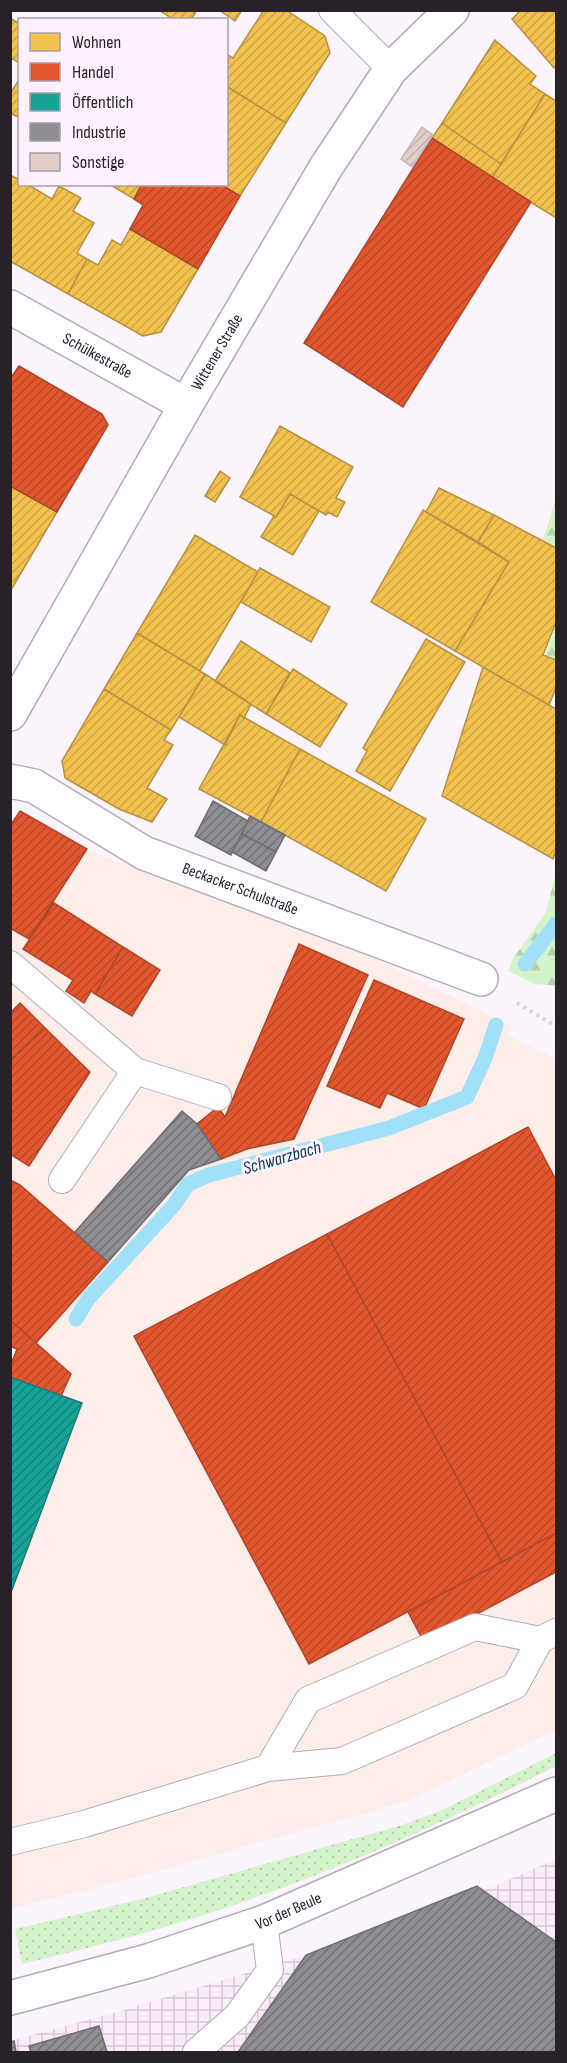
<svg xmlns="http://www.w3.org/2000/svg" width="567" height="2063" viewBox="0 0 567 2063" font-family="'Sofia Sans Condensed',sans-serif">
<defs>
<pattern id="industrial-grid" width="8" height="8" patternUnits="userSpaceOnUse" patternTransform="scale(1.5)"><rect width="8" height="8" fill="#faeafa"/><path d="M0 4h8M4 0v8" fill="none" stroke="#d6c8d6"/></pattern>
<pattern id="grass-dots" width="8" height="8" patternUnits="userSpaceOnUse" patternTransform="scale(1.5)"><rect width="8" height="8" fill="#d4f3cb"/><path d="M2 2h.1M6 6h.1" fill="none" stroke="#b6d0ae" stroke-width="1.8" stroke-linecap="round"/></pattern>
<pattern id="forest-firs" width="22" height="20" patternUnits="userSpaceOnUse" patternTransform="scale(1.5)"><rect width="22" height="20" fill="#d4f3cb"/><path d="M5 1l3.5 6h-7zM16 11l3.5 6h-7z" fill="#b6d0ae"/></pattern>
<pattern id="homes-hatch" width="6" height="6" patternUnits="userSpaceOnUse" patternTransform="scale(1.5)"><rect width="6" height="6" fill="#f2c14e"/><path d="M-1 1l2-2M0 6l6-6M5 7l2-2" fill="none" stroke="#d0a644"/></pattern>
<pattern id="shops-hatch" width="6" height="6" patternUnits="userSpaceOnUse" patternTransform="scale(1.5)"><rect width="6" height="6" fill="#e4572e"/><path d="M-1 1l2-2M0 6l6-6M5 7l2-2" fill="none" stroke="#b94827"/></pattern>
<pattern id="public-hatch" width="6" height="6" patternUnits="userSpaceOnUse" patternTransform="scale(1.5)"><rect width="6" height="6" fill="#17a398"/><path d="M-1 1l2-2M0 6l6-6M5 7l2-2" fill="none" stroke="#15847c"/></pattern>
<pattern id="industry-hatch" width="6" height="6" patternUnits="userSpaceOnUse" patternTransform="scale(1.5)"><rect width="6" height="6" fill="#8d8d92"/><path d="M-1 1l2-2M0 6l6-6M5 7l2-2" fill="none" stroke="#737377"/></pattern>
<pattern id="building-hatch" width="6" height="6" patternUnits="userSpaceOnUse" patternTransform="scale(1.5)"><rect width="6" height="6" fill="#e2cec9"/><path d="M-1 1l2-2M0 6l6-6M5 7l2-2" fill="none" stroke="#c2b1ad"/></pattern>
</defs>
<rect width="100%" height="100%" fill="#fbf4fc"/>
<path fill="#fcede8" d="M20 810 87 850 375 959 512 1026 507 1035 556 1059V1730L405 1802 100 1887 11 1909 10 825Z"/>
<path fill="url(#industrial-grid)" d="M556 1859V2052H11L10 2041 117 2012 306 1955 493 1887Z"/>
<path fill="url(#grass-dots)" d="M556 1753V1766C421 1835 280 1896 133 1936 96 1946 59 1955 22 1964L15 1929 142 1899 402 1825 440 1811Z"/>
<path fill="url(#forest-firs)" d="M556 499V549L542 542Z
M556 624V660L544 656Z
M556 872V986L535 984 508 971 512 960 546 912Z"/>
<path fill="url(#homes-hatch)" stroke="#b59143" stroke-width="1.5" d="M159 10H197L191 20H174Z
M219 10H242L235 21Z
M264 10H286L325 36 330 53 286 123 226 86V54L233 58Z
M521 10H556V66L554 68 512 19Z
M10 18 20 24 19 63 10 57Z
M495 40 536 76 530 84 545 94 501 164 442 123Z
M20 78V118L10 113V94Z
M226 86 286 123 240 196 220 184H226Z
M545 94 556 101V218L492 178Z
M442 123 501 164 492 178 432 138Z
M10 175 20 180V184H27L52 199 59 186 81 198 73 211 94 223 77 253 87 259 68 294 10 261Z
M109 184H142L134 199Z
M130 229 198 269 161 332 143 336 68 294 87 259 98 265 112 240 121 245Z
M280 426 353 467 336 498 345 502 337 517 328 512 326 515 290 494 276 517 240 497Z
M220 471 230 478 215 502 205 496Z
M10 486 57 512 11 590H10Z
M439 488 494 515 478 542 426 512Z
M290 494 319 511 293 555 261 537 274 516 276 517Z
M423 510 509 562 455 651 371 602Z
M494 515 556 548V622L543 655 556 660V688L549 705 455 651 509 562 478 542Z
M195 535 258 572 200 671 137 633Z
M260 568 330 607 311 642 241 602Z
M137 633 205 674 171 730 104 689Z
M426 639 465 662 390 791 356 771 367 751 363 748Z
M241 641 290 673 266 714 215 681Z
M483 667 556 709V850L553 859 442 796Z
M293 669 347 704 320 747 266 714Z
M205 674 251 704 244 718 240 715 225 745 179 717Z
M104 689 171 730 164 740 173 745 147 788 167 799 152 822 119 809 65 778 62 761Z
M240 715 300 749 261 822 199 789Z
M300 749 426 819 386 891 261 822Z"/>
<path fill="url(#shops-hatch)" stroke="#ac472c" stroke-width="1.5" d="M432 138 531 202 403 407 304 343Z
M142 184H220L240 196 198 269 130 229 143 205 134 199Z
M19 366 102 414 108 425 57 512 10 486V379Z
M20 811 87 849 29 939 10 928V826Z
M54 903 123 947 95 994 91 991 84 1003 66 991 73 980 23 949Z
M299 944 368 975 294 1139 247 1149 221 1159 197 1124 218 1107 225 1117Z
M123 947 160 970 132 1016 95 994Z
M374 980 464 1019 424 1109 387 1093 380 1108 327 1086Z
M20 1003 45 1028 10 1061V1013Z
M45 1028 90 1072 29 1166 10 1154V1061Z
M528 1127 556 1180V1533L502 1562 327 1234Z
M10 1180 20 1185 108 1262 36 1343 10 1320Z
M327 1234 502 1562 309 1664 134 1336Z
M10 1320 71 1374 61 1396 10 1377V1367L17 1349 10 1346Z
M556 1533V1572L424 1642 408 1612Z"/>
<path fill="url(#public-hatch)" stroke="#1c7c76" stroke-width="1.5" d="M10 1377 82 1403 10 1595Z"/>
<path fill="url(#industry-hatch)" stroke="#6f6d72" stroke-width="1.5" d="M213 801 248 821 231 855 195 836Z
M250 816 285 835 276 852 242 834Z
M242 834 276 852 266 871 232 852Z
M182 1111 197 1124 221 1159 189 1170 108 1262 75 1232Z
M477 1886 556 1942V2052H238L306 1955Z
M99 2026 107 2052H31L29 2046Z
M14 2041 16 2052H10V2042Z"/>
<g fill="none" stroke-linecap="round" stroke-linejoin="round">
<path stroke="#a0e0f8" stroke-width="15" d="M525 964 556 924
M76 1319 88 1299 174 1205 188 1184 209 1175 389 1128 467 1097 485 1058 496 1025"/>
</g>
<path fill="url(#building-hatch)" stroke="#c1babc" stroke-width="1.5" d="M422 127 433 135 412 167 401 159Z"/>
<g fill="none" stroke-linecap="round" stroke-linejoin="round">
<g stroke="#b2acb2" stroke-width="28">
<path id="lane" d="M332 10 391 69
M10 964 135 1071 218 1097
M62 1180 135 1071
M540 1640 475 1627 308 1700 268 1768 342 1761 515 1686 540 1640 556 1632
M10 1842 84 1824 268 1768
M196 2052 237 2016 270 1970 264 1922"/>
</g>
<g stroke="#b2acb2" stroke-width="36">
<g id="street">
<path id="s1" d="M10 307 186 405"/>
<path id="s2" d="M10 781 34 786 144 853 481 979"/>
</g>
</g>
<g stroke="#b2acb2" stroke-width="36">
<g id="secondary">
<path id="s3" d="M10 714 186 405 326 167 391 69 452 10"/>
<path id="s4" d="M10 1998 148 1961 264 1922 556 1794"/>
</g>
</g>
<path stroke="#d7d5d7" stroke-width="4" stroke-dasharray="3 4.5" stroke-linecap="butt" d="M517 1003 556 1026"/>
<use href="#lane" stroke="#fefdff" stroke-width="26"/>
<use href="#street" stroke="#fefdff" stroke-width="33"/>
<use href="#secondary" stroke="#fefdff" stroke-width="33"/>
</g>
<g text-anchor="middle" dominant-baseline="central" stroke-width="6" stroke-linejoin="round" paint-order="stroke">
<g font-size="16" fill="#282228" stroke="#fef0ff">
<text stroke="none"><textPath href="#s3" startOffset="417">Wittener Straße</textPath></text>
<text stroke="none"><textPath href="#s1" startOffset="100">Schülkestraße</textPath></text>
<text stroke="none"><textPath href="#s2" startOffset="256">Beckacker Schulstraße</textPath></text>
<text stroke="none"><textPath href="#s4" startOffset="292">Vor der Beule</textPath></text>
</g>
<g font-size="18" font-style="italic" fill="#064251" stroke="#fef0ff">
<text transform="translate(282 1158) rotate(-16)">Schwarzbach</text>
</g>
</g>
<rect width="567" height="2063" fill="none" stroke="#282228" stroke-width="24"/>
<rect x="18" y="18" width="210" height="168" fill="#fef0ff" stroke="#a89ea9" stroke-width="1.5"/>
<rect x="30" y="33" width="30" height="18" fill="#f2c14e" stroke="#a89ea9" stroke-width="1.5"/>
<text x="72" y="48" font-size="18" fill="#282228">Wohnen</text>
<rect x="30" y="63" width="30" height="18" fill="#e4572e" stroke="#a89ea9" stroke-width="1.5"/>
<text x="72" y="78" font-size="18" fill="#282228">Handel</text>
<rect x="30" y="93" width="30" height="18" fill="#17a398" stroke="#a89ea9" stroke-width="1.5"/>
<text x="72" y="108" font-size="18" fill="#282228">Öffentlich</text>
<rect x="30" y="123" width="30" height="18" fill="#8d8d92" stroke="#a89ea9" stroke-width="1.5"/>
<text x="72" y="138" font-size="18" fill="#282228">Industrie</text>
<rect x="30" y="153" width="30" height="18" fill="#e2cec9" stroke="#a89ea9" stroke-width="1.5"/>
<text x="72" y="168" font-size="18" fill="#282228">Sonstige</text>
</svg>
